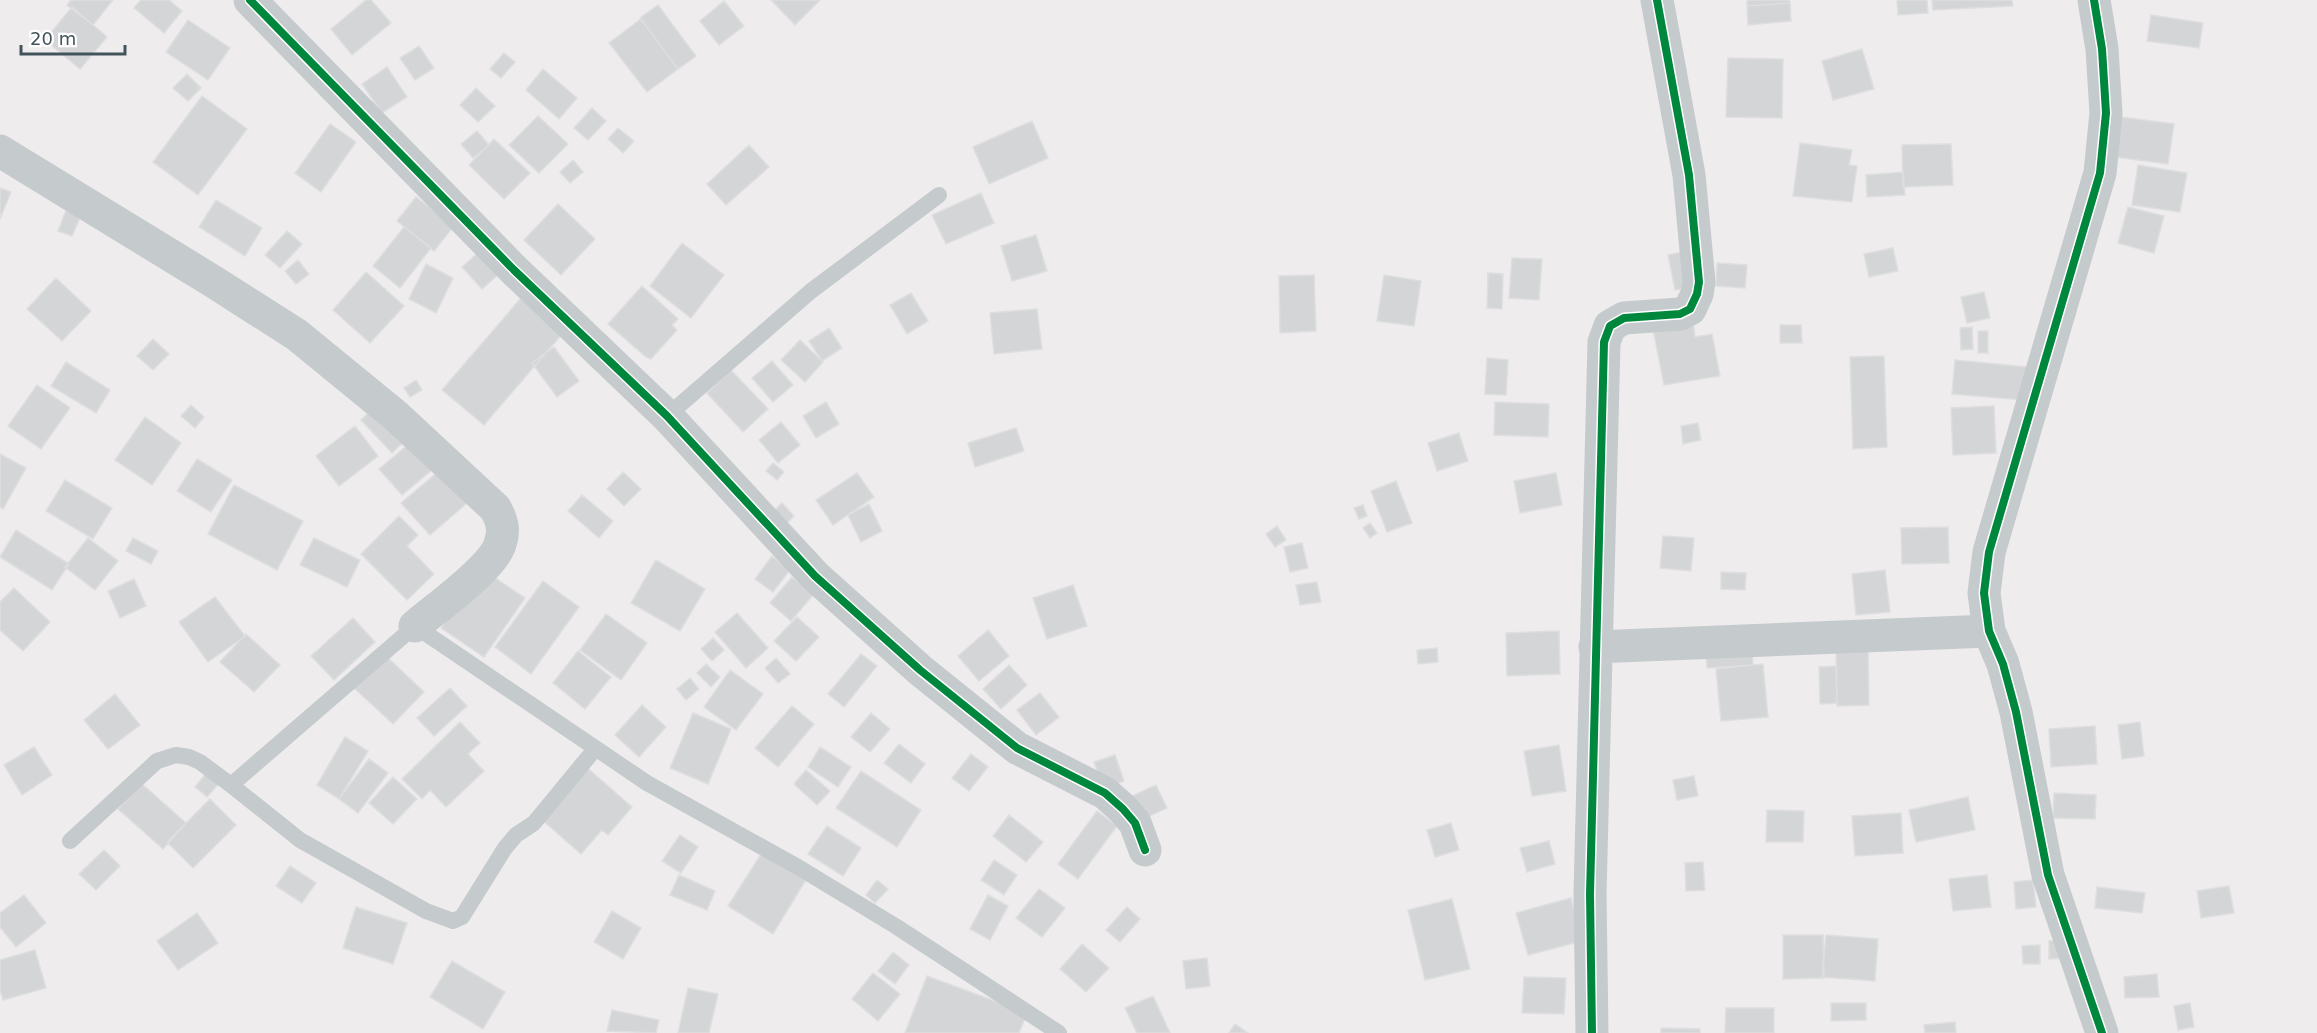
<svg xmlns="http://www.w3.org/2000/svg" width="2317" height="1033" viewBox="0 0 2317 1033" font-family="'DejaVu Sans',sans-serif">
<rect width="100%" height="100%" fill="#eeeced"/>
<path fill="#d4d5d7" stroke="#dedee0" stroke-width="1.5" d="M71 0H113L93 25 67 5Z
M141 0H169L182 11 164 33 134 8Z
M366 0H371L391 23 352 55 331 29Z
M771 0H820L795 25Z
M1747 0H1789L1790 3 1747 6Z
M1897 0H1927L1928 13 1898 15Z
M1932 0H2012L2013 6 1933 10Z
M724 1 744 26 719 45 700 21Z
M1790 3 1791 21 1748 25 1747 6Z
M658 5 696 56 678 69 640 18Z
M72 7 107 37 80 69 45 40Z
M2151 15 2203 23 2199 48 2147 41Z
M641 19 678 69 647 92 609 43Z
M188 20 230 48 208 80 166 52Z
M419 46 434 68 415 80 400 58Z
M1862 49 1874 89 1833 100 1822 61Z
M504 53 515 62 501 78 490 69Z
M1728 58 1783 59 1782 118 1726 117Z
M387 67 407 97 382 113 362 84Z
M543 69 577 98 559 119 526 90Z
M187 74 201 88 188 101 173 88Z
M476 88 495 106 478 122 460 105Z
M202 96 247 129 198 195 153 162Z
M592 108 606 121 588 140 574 128Z
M538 116 568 144 539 173 509 145Z
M2121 117 2174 124 2168 164 2115 157Z
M1032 121 1048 158 989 184 973 147Z
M330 124 356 142 321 192 295 173Z
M618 128 634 141 623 153 608 139Z
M477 131 489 145 473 158 461 144Z
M494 139 530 173 504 199 469 165Z
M1800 143 1852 150 1849 165 1857 166 1852 202 1793 196Z
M1951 144 1953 185 1903 187 1902 145Z
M749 145 769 167 726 205 707 184Z
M573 160 583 172 570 183 560 172Z
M2138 165 2187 173 2180 212 2132 205Z
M1903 172 1905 195 1867 197 1866 175Z
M0 188 11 192 0 219Z
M981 193 994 223 946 244 932 215Z
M416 197 454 226 434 251 397 221Z
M216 200 262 228 245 256 199 227Z
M69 203 84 209 72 236 58 231Z
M558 204 595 239 561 275 524 240Z
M2128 207 2164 216 2154 253 2118 243Z
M404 227 431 248 400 288 373 266Z
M287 231 302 244 280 268 265 255Z
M1036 235 1047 271 1012 281 1001 246Z
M682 243 724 275 691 318 650 286Z
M1893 248 1898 271 1869 277 1864 254Z
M480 251 500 273 482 289 462 267Z
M1687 251 1694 287 1675 290 1668 255Z
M1512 258 1542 259 1539 300 1509 298Z
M298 260 309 274 296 284 285 271Z
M1717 263 1747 265 1745 288 1716 286Z
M426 264 453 278 436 313 409 299Z
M366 272 404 306 370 343 333 310Z
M1488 273 1503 274 1502 309 1487 308Z
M1314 275 1316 331 1280 333 1279 276Z
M1384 275 1421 281 1414 326 1377 321Z
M56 278 91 311 62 341 27 309Z
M642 286 678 319 672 325 677 330 651 359 646 357 608 324Z
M1984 292 1990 318 1967 323 1961 297Z
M911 293 928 321 907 334 890 305Z
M521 298 563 333 484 425 442 390Z
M1037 309 1042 349 994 354 990 313Z
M1693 322 1695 337 1712 334 1720 376 1664 385 1653 329Z
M1780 325H1801L1802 343H1780Z
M1972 327 1973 349 1961 350 1960 328Z
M829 328 842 348 822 361 809 341Z
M1978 331H1988V353H1978Z
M153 339 169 354 153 370 137 356Z
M800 340 823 362 805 382 781 360Z
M554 347 579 381 557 397 532 363Z
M1884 356 1887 447 1853 449 1850 357Z
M1487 358 1508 360 1506 395 1485 394Z
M1955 360 2027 367 2024 400 1952 394Z
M772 361 793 385 773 402 752 378Z
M66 362 110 390 96 413 51 386Z
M731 370 768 409 743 432 707 393Z
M416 380 422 390 410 397 404 388Z
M37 385 70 408 41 449 8 426Z
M380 402 411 435 392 453 361 420Z
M826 402 839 424 816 438 803 416Z
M1495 402 1549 404 1548 437 1494 435Z
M191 405 204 417 195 428 181 416Z
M1994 406 1996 453 1953 455 1951 408Z
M145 417 181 443 152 485 115 460Z
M781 422 800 445 778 463 759 440Z
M1698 423 1701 440 1683 444 1681 426Z
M355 426 378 456 339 486 316 456Z
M1016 428 1024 451 975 467 968 443Z
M1459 433 1468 461 1437 471 1428 443Z
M416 438 439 464 402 495 379 469Z
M0 454 26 468 3 509 0 507Z
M197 459 232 480 211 512 177 491Z
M773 463 784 472 777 480 766 471Z
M439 471 467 503 430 535 401 503Z
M623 472 641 489 624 506 607 489Z
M857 473 874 497 833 525 816 500Z
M1556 473 1562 505 1520 513 1514 481Z
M65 480 112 508 93 539 46 511Z
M1396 481 1412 523 1387 532 1371 491Z
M234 485 303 521 277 570 208 534Z
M582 495 613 521 599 538 568 511Z
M782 503 794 516 786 524 774 511Z
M869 504 882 531 861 542 848 515Z
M1363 505 1367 516 1359 519 1354 508Z
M399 516 418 535 407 546 434 574 407 600 361 554Z
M1370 523 1377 533 1370 538 1363 528Z
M1277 526 1286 540 1275 547 1266 534Z
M1948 527 1949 563 1902 564 1901 528Z
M16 530 69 564 52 590 0 557Z
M1663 536 1694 538 1691 571 1660 568Z
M88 538 118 561 95 590 65 567Z
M133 538 158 551 151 564 126 551Z
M314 538 360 560 347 587 300 565Z
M1302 543 1308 568 1290 572 1284 547Z
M772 556 790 570 773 592 755 579Z
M656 560 705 589 680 631 631 603Z
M482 569 525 598 484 657 441 628Z
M1885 570 1890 612 1856 615 1852 574Z
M1721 572 1746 573 1745 590 1721 589Z
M792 577 813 595 791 621 770 603Z
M134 579 146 606 120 618 108 591Z
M543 581 579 607 531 674 495 647Z
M1317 582 1321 602 1300 605 1296 585Z
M1073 585 1087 626 1047 639 1033 598Z
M14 588 50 622 23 651 0 630V602Z
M215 597 245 636 208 662 179 622Z
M737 613 768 648 746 668 715 632Z
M606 614 647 643 621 680 580 650Z
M797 617 819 637 796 661 774 641Z
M353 618 375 642 334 680 311 656Z
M988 630 1009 656 979 681 958 656Z
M1559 631 1560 674 1507 676 1506 633Z
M246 634 280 665 254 692 220 662Z
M713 638 724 650 712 661 701 649Z
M1868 645 1869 705 1837 706 1836 646Z
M1752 647 1753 665 1707 668 1706 650Z
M1437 648 1438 662 1418 664 1417 650Z
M578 651 611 677 585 709 553 683Z
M384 654 424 692 393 724 353 687Z
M861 654 877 666 844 707 828 694Z
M776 658 790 674 778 683 765 668Z
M706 664 720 677 711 687 697 673Z
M1763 664 1768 717 1721 721 1716 669Z
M1009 665 1027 685 1001 709 983 689Z
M1836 666 1837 703 1820 704 1819 667Z
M730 670 763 694 736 730 704 707Z
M690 678 699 689 686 700 677 689Z
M450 688 467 706 434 736 417 718Z
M1040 693 1059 717 1036 735 1017 710Z
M115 694 140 725 108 749 84 720Z
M642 705 666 727 639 757 615 735Z
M792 706 814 724 778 767 755 748Z
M693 713 731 729 708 784 670 768Z
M871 713 890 729 870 752 851 737Z
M460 722 480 743 468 754 484 771 446 807 430 790 422 799 402 779Z
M2140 722 2144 756 2122 759 2118 725Z
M2095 726 2097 764 2051 767 2049 729Z
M345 737 368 751 339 799 317 785Z
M899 744 925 764 911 783 884 763Z
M1559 745 1566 791 1532 796 1524 751Z
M34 747 52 775 22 795 4 765Z
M820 747 851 767 838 787 808 767Z
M971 754 988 767 969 791 952 778Z
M1115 755 1124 781 1104 789 1094 762Z
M369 759 388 773 358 813 339 799Z
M584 765 632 807 608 835 602 830 581 854 541 819Z
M806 770 830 791 817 805 794 784Z
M208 771 221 781 207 797 195 787Z
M861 771 921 810 897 847 836 808Z
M1694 776 1698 796 1677 800 1673 780Z
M393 777 417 799 393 824 369 803Z
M141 783 186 823 163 849 118 809Z
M1156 785 1167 808 1143 819 1132 796Z
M2054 793 2096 795 2095 819 2053 818Z
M1968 797 1975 830 1916 842 1909 810Z
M210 799 236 825 193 868 167 842Z
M1767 810 1804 811 1803 842H1766Z
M1097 811 1117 826 1078 879 1058 864Z
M1901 813 1903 853 1855 856 1852 816Z
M1009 815 1043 842 1026 862 993 836Z
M1451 823 1459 850 1435 857 1427 830Z
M827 826 861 848 843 876 808 854Z
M680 835 698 847 681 873 662 861Z
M1549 841 1555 864 1527 872 1520 848Z
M104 850 120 866 96 890 79 874Z
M763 851 807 878 773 934 728 906Z
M994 860 1017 875 1004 895 981 880Z
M1703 862 1705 890 1686 891 1685 863Z
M290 866 316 883 302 903 276 886Z
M679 875 715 891 707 910 670 895Z
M1987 875 1991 907 1953 911 1949 879Z
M877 880 888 889 875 903 866 895Z
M2033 880 2036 907 2016 909 2014 882Z
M2229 886 2234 913 2201 918 2197 891Z
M2097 887 2145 893 2142 913 2095 908Z
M1039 889 1065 908 1042 937 1016 918Z
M24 895 46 923 16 947 0 927V913Z
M988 895 1008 906 990 940 970 929Z
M1571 898 1582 941 1528 955 1516 913Z
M1452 899 1470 969 1425 980 1408 910Z
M356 907 407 923 393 964 343 948Z
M1127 907 1140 919 1120 942 1106 930Z
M612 911 641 928 623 959 594 942Z
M197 913 218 943 178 970 157 941Z
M1783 935H1823L1824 978 1783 979Z
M1826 935 1878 939 1875 981 1822 977Z
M2068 939 2069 958 2049 959V941Z
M1082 944 1109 968 1086 992 1060 969Z
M2040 945V964H2023L2022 946Z
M35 950 46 988 3 1000 0 990V960Z
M893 952 909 965 895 984 878 971Z
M1207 958 1210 986 1186 989 1183 961Z
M452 961 505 992 483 1029 430 997Z
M873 973 900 994 878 1021 852 999Z
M2157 974 2159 997 2125 998 2124 977Z
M927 976 1027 1013 1019 1033H905Z
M1524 977 1566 978 1564 1014 1522 1013Z
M688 988 718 994 709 1033H678Z
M1153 996 1170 1033H1137L1125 1008Z
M1831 1003H1866V1020L1831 1021Z
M2190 1003 2194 1027 2178 1030 2174 1006Z
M1726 1008H1774V1033H1725Z
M612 1010 659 1020 656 1033 607 1031Z
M1955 1022 1956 1033H1925L1924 1025Z
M1235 1024 1248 1033H1229Z
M1661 1028 1700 1029V1033H1661Z"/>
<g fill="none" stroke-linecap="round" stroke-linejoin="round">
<path stroke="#c5cacc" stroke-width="16" d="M667 416 811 291 939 195
M231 785 415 626 647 783 798 867 897 927 1059 1033
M70 841 157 761 176 755 189 757 200 762 231 785 300 840 426 911 453 921 462 917 505 848 516 835 534 823 595 749"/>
<path stroke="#c5cacc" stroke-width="33" d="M250 0 514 270 667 416 815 576 920 670 1017 748 1105 793 1123 809 1135 823 1145 850
M2094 0 2102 49 2106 113 2100 173 1989 552 1984 593 1989 631 2003 664 2016 712 2048 875 2102 1033
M0 151 214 282 297 335 396 416 495 508C502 520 505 530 500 544 493 568 436 608 415 626
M1595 647 1989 631
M1592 1033 1590 894 1604 342 1610 326 1624 318 1680 314 1690 309 1697 294 1699 282 1689 175 1657 0"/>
<g stroke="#fff" stroke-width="11">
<path id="cycleway" d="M250 0 514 270 667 416 815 576 920 670 1017 748 1105 793 1123 809 1135 823 1145 850
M2094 0 2102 49 2106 113 2100 173 1989 552 1984 593 1989 631 2003 664 2016 712 2048 875 2102 1033
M1592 1033 1590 894 1604 342 1610 326 1624 318 1680 314 1690 309 1697 294 1699 282 1689 175 1657 0"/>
</g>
<use href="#cycleway" stroke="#00873e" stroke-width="8"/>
</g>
<path d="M21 45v9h104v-9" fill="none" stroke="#42545b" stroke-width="3"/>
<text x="30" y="45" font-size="18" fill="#42545b" stroke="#ffffff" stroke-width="4.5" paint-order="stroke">20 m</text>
</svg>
